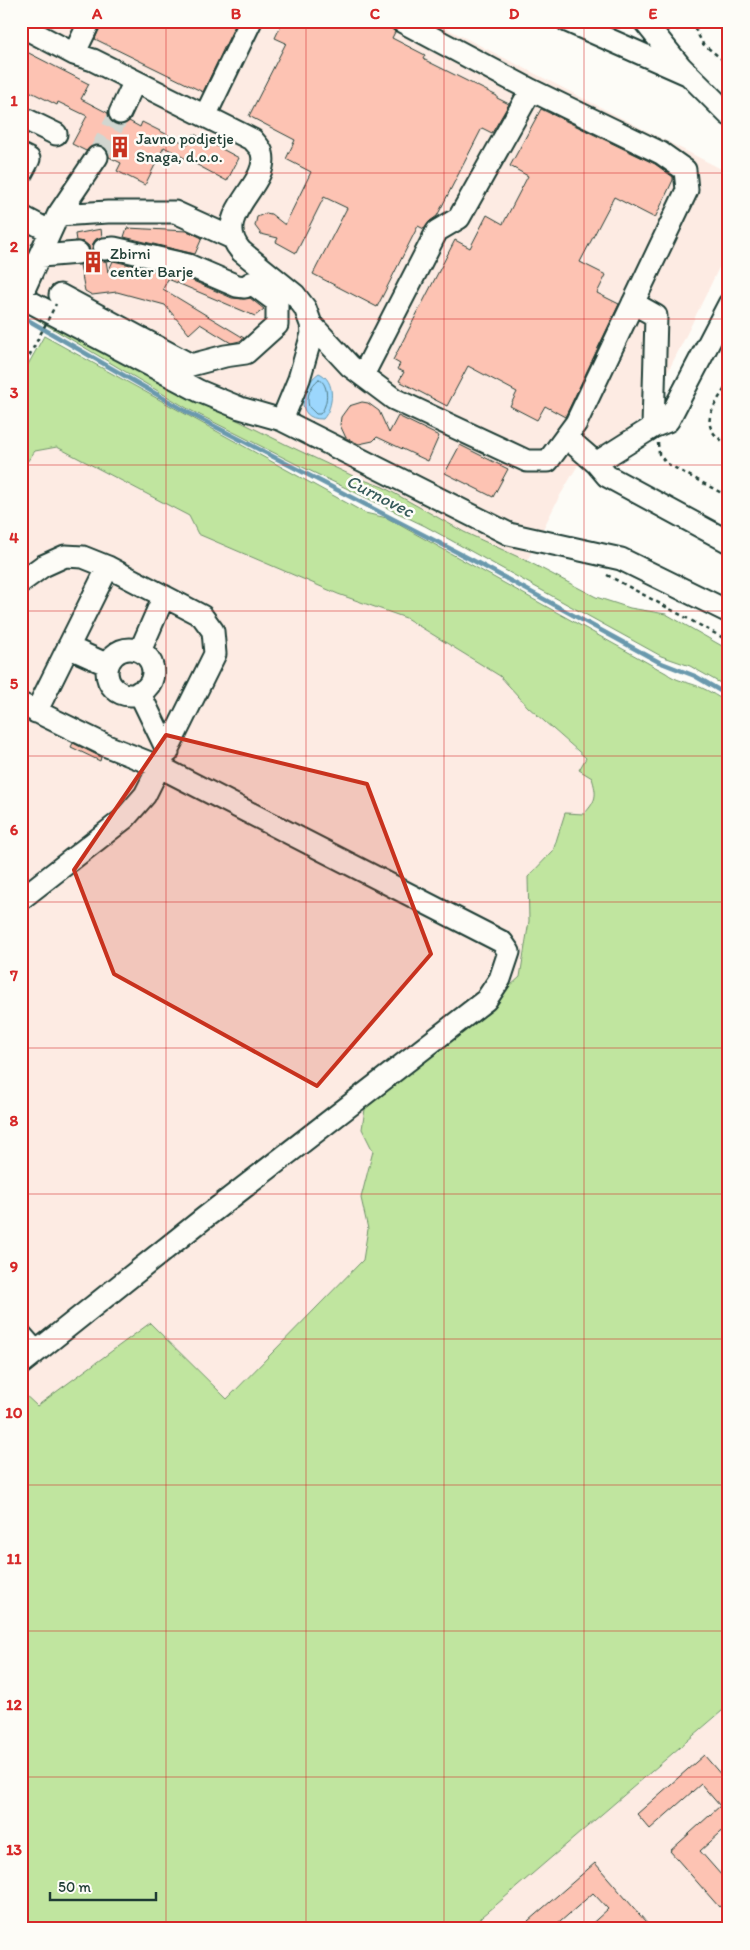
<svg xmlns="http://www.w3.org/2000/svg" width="750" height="1950" viewBox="0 0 750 1950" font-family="Itim,sans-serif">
<rect width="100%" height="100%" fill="#fdfcf7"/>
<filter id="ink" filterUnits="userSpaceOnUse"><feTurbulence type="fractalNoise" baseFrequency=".02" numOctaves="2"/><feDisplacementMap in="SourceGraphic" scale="10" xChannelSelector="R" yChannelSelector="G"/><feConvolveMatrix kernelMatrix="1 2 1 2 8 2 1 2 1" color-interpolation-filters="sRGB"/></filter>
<g filter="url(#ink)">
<path fill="#fdebe3" d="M21 21H432L729 173V247L681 346 645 416 578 465 558 499 527 561 464 532 383 487 353 476 285 444 191 397 21 303Z
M57 447 189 516 198 534 338 594 406 618 500 676 528 707 586 759 597 793 593 805 555 840 553 851 528 877 529 921 520 977 438 1051 368 1096 362 1129 373 1151 361 1198 368 1229 363 1260 227 1399 150 1324 37 1407 21 1391V470L35 451Z
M729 1706V1929H468L491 1909Z"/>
<path fill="#c0e59f" stroke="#70916a" d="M31 309 191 397 285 444 353 476 383 487 464 532 527 561 596 597 630 608 666 614 729 650V688L690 666 661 656 425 526 298 465 190 410 28 314Z
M44 336 365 513 387 518 666 673C676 681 688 682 700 687 710 691 719 698 729 703V1705L468 1929H21V1391L37 1406 150 1323 227 1399 363 1260 368 1229 361 1198 373 1151 362 1129 367 1096 438 1051 520 977 529 921 528 877 553 851 565 813 584 814C597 800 597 795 592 778L579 770 586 758 528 707 500 676 406 618 338 594 198 534 189 516 57 447 35 451 21 470V377Z"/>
<path fill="#9cd7fd" stroke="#6a99ad" d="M319 373C336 380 334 407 323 419 293 420 301 385 319 373Z"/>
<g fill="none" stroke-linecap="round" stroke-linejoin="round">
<path stroke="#517b84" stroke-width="1" d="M319 379C330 385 328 406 320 414H316L309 407C306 396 310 386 319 379Z"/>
<path stroke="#6a99ad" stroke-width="4.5" d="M21 316 189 413 476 562 659 662 695 676 729 696"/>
</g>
<path fill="#fdc3b3" stroke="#1f3d34" d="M102 21H237L203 92 95 39Z
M283 21H386L395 32 392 38 425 55 423 59 497 96V98L509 104 492 133 482 128 437 216 430 221 424 229 418 226 377 307 313 274 347 208 324 197 296 253 276 242 278 238 261 234 255 226 257 217 266 213 271 214 285 225 311 172 286 159 295 140 249 116 286 43 275 38Z
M21 49 89 84 81 99 108 113 110 120 114 124 122 125 129 121 140 127 142 122 188 145 194 134 239 158 227 181 164 147 145 185 117 171 121 163 109 157 108 151 104 146 98 145 92 146 86 151 72 144 87 116 58 102 57 105 21 87Z
M541 109 655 164 673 177V180L655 218 614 197 580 262 606 275 597 293 619 304 565 417 545 406 537 420 510 406 517 392 468 366 447 406 399 381 404 372 397 369 400 364 393 360 455 240 470 248 487 215 503 224 528 176 510 166Z
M127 228 187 231 202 238 195 254 124 237Z
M101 229 102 237 96 239 93 243 92 251 94 257 98 260 106 261 108 272 113 261 184 277 232 298 243 299 250 298 264 309 255 316 168 279 163 289 244 338 240 341 231 343 200 324 189 334 165 305 117 292 92 295 85 291 80 265 89 259 90 252 89 246 84 242 76 241 75 234Z
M362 402 368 403 379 411 389 433 398 416 439 436 428 461 377 437 373 441 359 444 346 438 340 425 341 417 349 406Z
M460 445 508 469 493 497 445 473Z
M73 743 101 757 100 761 71 747Z
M704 1755 729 1784V1825L700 1851 729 1884V1899L719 1907 670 1851 720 1806 701 1784 650 1829 637 1814Z
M595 1863 652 1929H586L608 1909 593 1893 552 1929H534L528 1921Z"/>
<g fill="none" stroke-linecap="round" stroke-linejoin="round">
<path stroke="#d1d6d0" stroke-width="21" stroke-dasharray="21 11" stroke-linecap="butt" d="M97 157 120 113"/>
<g stroke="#1f3d34" stroke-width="25">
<path id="minor" d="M567 21 687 74
M644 21 681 67 729 115
M21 26 74 54 93 60 253 140C256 144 261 148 262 153 271 186 209 214 241 251L295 295 305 308 311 324 312 334 299 379 282 420
M74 54 90 21
M120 113 135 81
M205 116 251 21
M21 117 56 134
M21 155 29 159 21 174
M58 215 108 212H175L232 238
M21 216 49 231
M41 256 78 253
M60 295 191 365 225 356 246 353 277 325V302L251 283 245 287 237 286 188 265 114 248 104 249
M21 296 58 215 97 157
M21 297 199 391 240 408 282 420 509 534 621 559 729 612
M633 303 656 316 653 427
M311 324 350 366 394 399 527 461H548L576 423 687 190 685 170 661 153 531 90 401 21
M363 375 437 231 459 218 531 90
M566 437 596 463 653 427 668 421 729 304
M596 463 607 476 729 542
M21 582 43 566 65 556 83 557 108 567 202 616 213 631 215 654 145 795 125 818 21 899
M68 647 108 665
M107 672a23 23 0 1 1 46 0a23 23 0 1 1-46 0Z
M140 651 164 596
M139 692 168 752
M21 704 107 746 160 767 502 942 509 952 500 979 486 1000 203 1219 21 1364
M36 712 108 567
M21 1335 36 1352"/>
</g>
<path stroke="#1f3d34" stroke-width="2.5" stroke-dasharray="4 4" stroke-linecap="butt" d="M691 21 703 44 729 65
M21 371 22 370
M729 382C714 407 694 426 729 445
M658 443 659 454 666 463 729 497
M607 575 729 641"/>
<use href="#minor" stroke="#fdfcf7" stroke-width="21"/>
<path stroke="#1f3d34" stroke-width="2.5" stroke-dasharray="4 4" stroke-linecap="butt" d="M22 370 56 304"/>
</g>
</g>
<path fill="#c8321e" fill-opacity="0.2" stroke="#c8321e" stroke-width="4" stroke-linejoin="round" d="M166 735 367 784 431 954 317 1086 114 974 74 870Z"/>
<path fill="none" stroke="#d62828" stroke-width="1" stroke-opacity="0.55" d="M166 21V1929M306 21V1929M444 21V1929M584 21V1929M21 173H729M21 319H729M21 465H729M21 611H729M21 756H729M21 902H729M21 1048H729M21 1194H729M21 1339H729M21 1485H729M21 1631H729M21 1777H729"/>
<defs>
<g id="building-bare" transform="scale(1.725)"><path d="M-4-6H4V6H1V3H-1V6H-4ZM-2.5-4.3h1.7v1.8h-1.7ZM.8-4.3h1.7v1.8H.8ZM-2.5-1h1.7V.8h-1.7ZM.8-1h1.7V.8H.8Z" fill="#c8321e" stroke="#fdfcf7" stroke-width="2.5" paint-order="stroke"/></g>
</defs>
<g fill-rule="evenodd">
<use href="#building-bare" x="120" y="147"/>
<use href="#building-bare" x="93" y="262"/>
</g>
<g text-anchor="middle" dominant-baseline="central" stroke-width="5" stroke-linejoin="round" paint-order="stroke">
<g font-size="16" fill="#1f3d34" stroke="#fdfcf7" text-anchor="start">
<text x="136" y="138">Javno podjetje<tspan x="136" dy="18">Snaga, d.o.o.</tspan></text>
<text x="110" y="253">Zbirni<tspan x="110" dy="18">center Barje</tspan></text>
</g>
<g font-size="18" font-style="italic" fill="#385c5c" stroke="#fdfcf7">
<text transform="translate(380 496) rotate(27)">Curnovec</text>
</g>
</g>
<rect width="750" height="1950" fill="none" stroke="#fdfcf7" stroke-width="55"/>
<path d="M50 1892v8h106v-8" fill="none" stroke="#1f3d34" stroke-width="2.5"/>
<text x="58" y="1892" font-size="15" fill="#1f3d34" stroke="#fdfcf7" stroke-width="4" paint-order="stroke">50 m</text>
<rect x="28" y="28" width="694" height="1894" fill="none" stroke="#d62828" stroke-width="2"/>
<g font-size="16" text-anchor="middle" font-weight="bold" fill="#d62828">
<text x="97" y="19">A</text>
<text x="236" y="19">B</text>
<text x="375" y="19">C</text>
<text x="514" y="19">D</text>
<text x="653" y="19">E</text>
<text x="14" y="106">1</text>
<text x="14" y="252">2</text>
<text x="14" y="398">3</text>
<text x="14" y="543">4</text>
<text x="14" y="689">5</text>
<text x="14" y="835">6</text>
<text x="14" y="981">7</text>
<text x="14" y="1126">8</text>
<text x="14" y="1272">9</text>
<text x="14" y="1418">10</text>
<text x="14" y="1564">11</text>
<text x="14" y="1710">12</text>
<text x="14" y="1855">13</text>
</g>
</svg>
